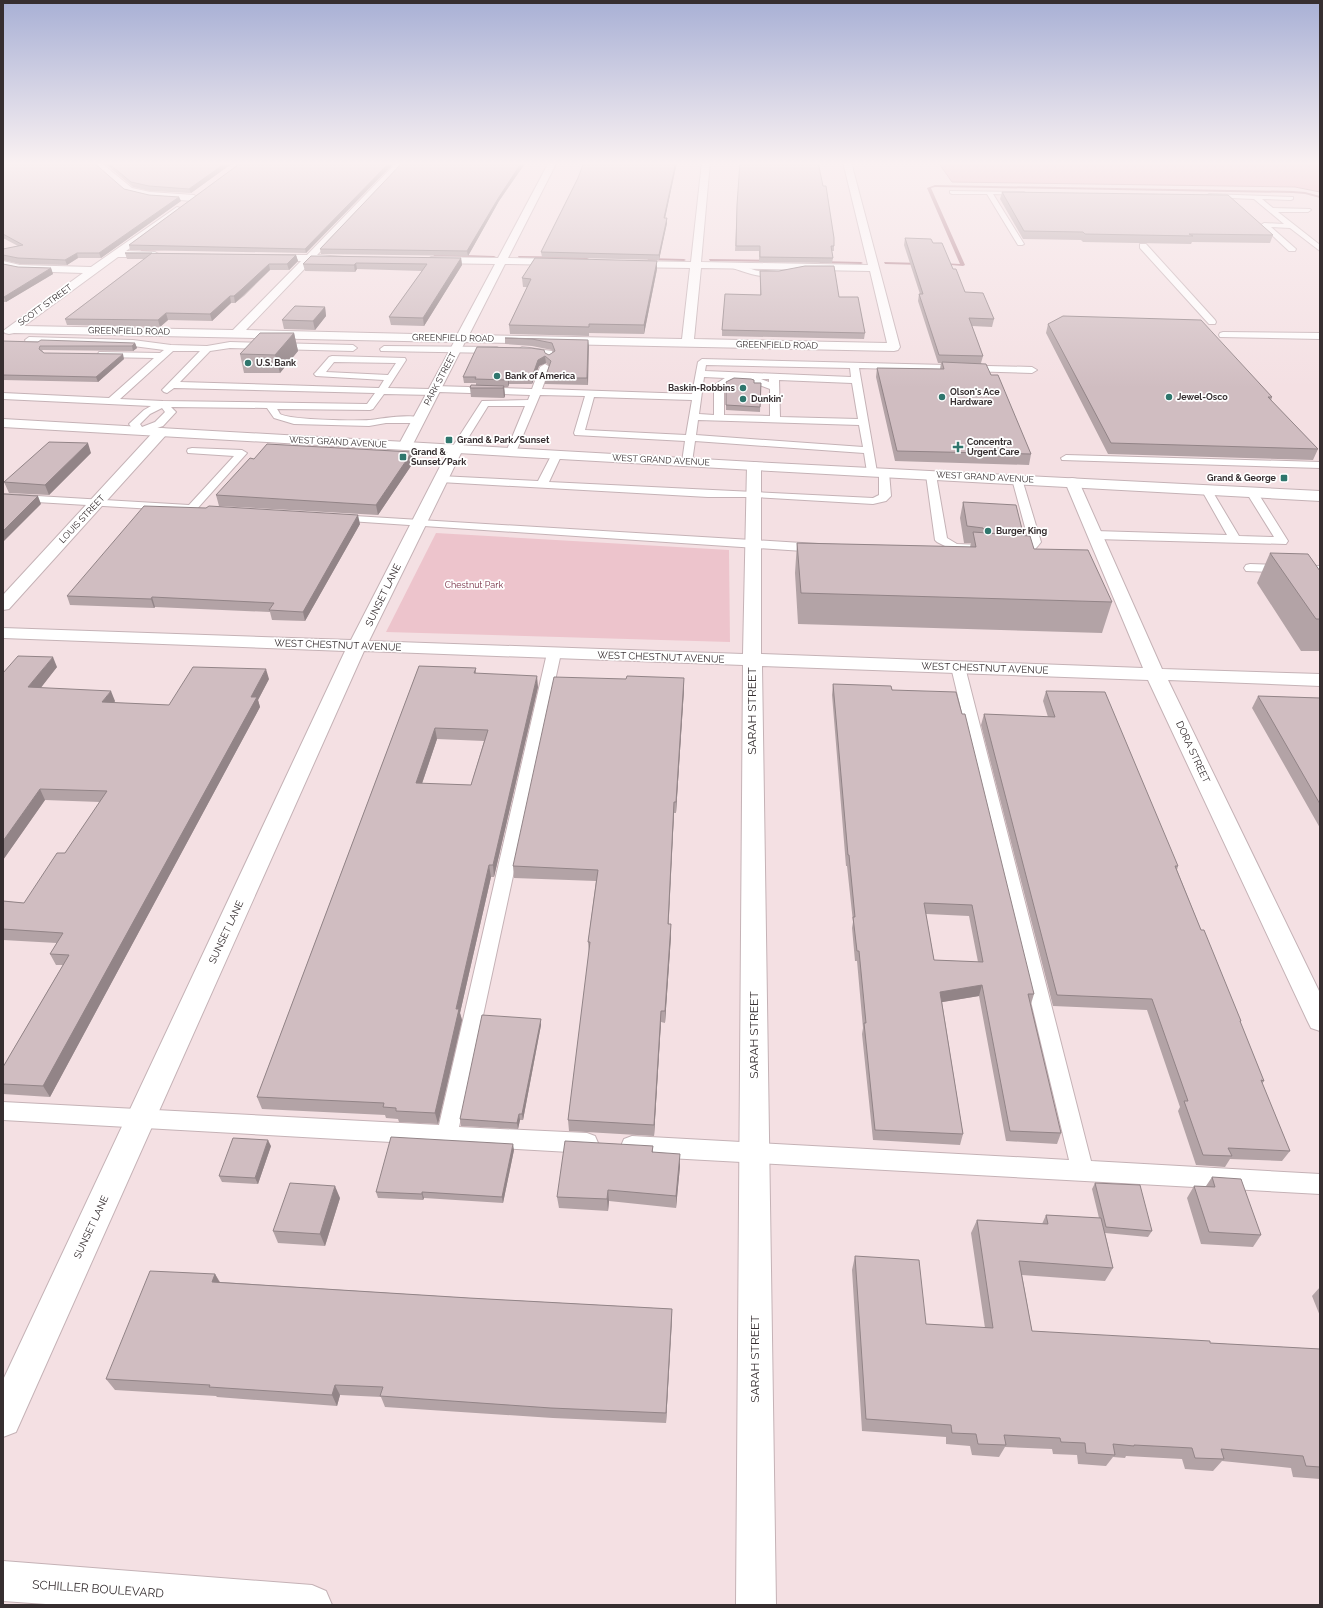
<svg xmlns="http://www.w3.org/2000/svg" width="1323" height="1608" viewBox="0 0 1323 1608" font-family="Raleway,sans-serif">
<rect width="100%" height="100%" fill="#f4e0e3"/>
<path fill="#edc4cc" d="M436 533 729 550 730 642 386 632Z"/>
<path fill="#e9abb9" stroke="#b38690" d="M938 162H1320V192L1295 187 952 182Z"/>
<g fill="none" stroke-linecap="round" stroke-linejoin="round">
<path fill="#b38690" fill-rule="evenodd" d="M935 185 1293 191 1305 192 1320 196V198L1305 194 1293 193 935 187 931 188 965 265 963 266 938 264 940 263 960 264 927 188Z
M140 249H163L165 250 141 251Z
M433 254 494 256 496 257 494 258 434 256Z
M518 256 587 257 589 258 587 259 519 258Z
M647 258 684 259 686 260 684 261 648 260Z
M709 259 772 260 774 261 772 262 710 261Z
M819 261 861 262 863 263 861 264 820 263Z
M884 262 922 263 924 264 922 265 885 264Z"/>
<g stroke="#c5b2b6" stroke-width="2">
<path id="lane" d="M950 191 1024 192 1025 193 1022 195 993 194 1024 244 1022 245H1018L987 194H952L950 193Z
M1209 194 1293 197V199L1291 200 1262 199 1273 208 1310 209 1311 210 1308 212H1278L1320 245V251L1290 228 1271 227 1296 249 1295 251H1289L1261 225 1264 223 1284 224 1254 199 1207 197 1206 196Z
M1140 244H1146L1215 320 1216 322 1215 324H1209L1140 248Z
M733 264C742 263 750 270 759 271 767 272 779 268 785 272 773 282 746 273 733 268Z
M1223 332 1320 333V339L1220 337 1219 335 1220 333Z
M29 337 133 340 171 345 207 346 230 342 353 345 357 348 353 351 230 348 210 351 180 382 379 388 384 380 316 376 314 374 316 372 329 357 332 356 405 358 406 360 388 388 430 389 435 386 532 389 540 367 545 364 550 367 542 389 692 394 698 362 702 359 1032 367 1037 370 1032 373 859 368 877 472 872 475 867 472 864 453 695 441 692 462 687 465 682 462 685 441 575 435 574 433 585 396 540 395 516 452 511 455 506 452 525 406H488L460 451 456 452 451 449 482 401 528 400 530 395 438 392 433 395 384 394 373 409 370 410 277 409C278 410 279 412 280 414 289 420 356 421 369 420 380 419 417 412 424 420L419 423H386L369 426 294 424 274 418 267 408 171 407 176 412 163 426 140 434 136 433 129 424 144 410 151 406 3 399V393L109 398 154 358 102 357 98 354 99 352 160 353 164 350 133 346 26 342 25 340ZM173 351H200L164 388 162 390 164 392 167 393 174 388 375 393 367 404 163 401 120 399ZM334 362 396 363 388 375 326 372ZM706 365 850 368 851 377 705 371ZM704 377 725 378 714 385V415L699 414ZM761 379H769V382ZM739 380 751 382 770 389V416L724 415V386L729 383ZM779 380 852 383 858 419 780 417ZM594 397 692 400 686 435 585 430ZM162 408 165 412 155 422 142 427 140 424 150 414ZM698 420 859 425 863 447 696 435Z
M384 346 497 347 501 350 497 353 381 351 380 349Z
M522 347 552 351 554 357 550 360 547 359 545 355 519 352 518 350Z
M192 448 242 450 247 453 196 510 187 511 3 500V494L189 505 234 456 188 453 187 451 188 449Z
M557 451 562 454 549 482 873 498 879 495V472L884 469 889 472 891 496 886 501 873 504 754 497H708L440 482 435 479 440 476 538 481 552 454Z
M1066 455 1320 462V468L1062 460 1061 458Z
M931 472 936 475 947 538 957 544 984 545 986 548 984 551H955L937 542 935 540 926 475Z
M1017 476 1022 479 1041 542C1031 556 1025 556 1009 553L1007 550 1009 547H1024L1029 542 1012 479Z
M1206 486 1211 489 1239 536 1274 537 1246 492 1248 490H1256L1288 541 1286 544 1095 539 1091 537 1089 535 1091 533 1095 531 1227 535 1201 489Z
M338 515 818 544 822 545 824 548 822 551 818 552 334 520 332 518 334 516Z
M1250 564 1320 566V574L1246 571 1244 568 1246 565Z
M554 649 559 650 561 653 459 1127 587 1133 595 1136 598 1143 595 1150 587 1153 3 1120V1102L439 1125 547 653 549 650Z
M958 663 963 664 965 667 1091 1161 1320 1174V1194L632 1156 624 1153 621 1146 624 1139 632 1136 1069 1160 951 667 953 664Z"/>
</g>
<g stroke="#c5b2b6" stroke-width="2">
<path id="street" d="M91 162H100L132 188 150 192 194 195 198 198 194 201 150 198 126 192Z
M397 162H406L317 255 343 257 344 259 343 261H312L246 330 457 335 495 264 431 263 426 260 431 257 498 258 549 162H557L508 258 563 259 568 262 563 265 505 264 469 335 682 339 690 268 627 267 622 264 627 261 691 262 702 162H710L701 262 868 265 843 162H851L900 347 898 350 894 351 465 342 412 446 410 449 405 450 400 449 398 446 454 342 14 333 9 334 5 333 3 331 83 273 20 271 3 267V261L20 265 91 267 177 207 180 208 181 210 180 212 126 251 155 252 160 255 159 257H118L24 326 233 330 301 261 267 260 263 259 262 257 263 255H307ZM701 268 870 271 887 343 694 339Z
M161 428 166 429 168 432 166 435 9 609 3 610V595L156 429Z
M456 445 461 446 463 449 369 641 743 654 747 466 749 463 754 462 759 463 761 466V654L1143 668 1065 482 1067 479 1072 478 1077 479 1079 482 1162 669 1320 674V686L1168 680 1320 993V1031L1311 1028 1307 1020 1148 680 762 666 776 1605H736L743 665 364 651 16 1432 3 1437V1380L345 651 3 638V628L351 640 449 449 451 446Z
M3 1561 312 1585 326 1591 332 1605H60L3 1601Z"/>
</g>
<g stroke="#c5b2b6" stroke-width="2">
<path id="secondary" d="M3 419 754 462 1320 491V501L754 470 3 427Z"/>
</g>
<use href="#lane" fill="#fff" fill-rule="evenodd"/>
<use href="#street" fill="#fff" fill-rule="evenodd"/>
<use href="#secondary" fill="#fff" fill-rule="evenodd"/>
</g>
<path fill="#b3a3a6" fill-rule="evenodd" d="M3 162 124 189 149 195 179 197 181 201 101 258H78L67 265 20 264 3 260V249L18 246 3 238Z
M103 162H234L191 193 150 191 133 187Z
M242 162H395L306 253 130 250 129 245Z
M403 162H526L499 201 468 256 321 254 320 249Z
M677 162 665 218H667V223L659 260 542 257 541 252 578 178Z
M1002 192 1273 235 1270 243 1192 242 1191 244 1083 242 1081 240 1023 239 1000 199Z
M737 205 834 246V251H832L833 258 832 263 759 262V251H735Z
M905 238 933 243 953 269 965 292 994 319 992 327 972 326 983 356 981 363 991 375 1031 454 1029 465 895 461 876 377 877 368 940 369 941 363H938L918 301 919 294H920L904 245Z
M125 253 296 255 298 261 289 270H270L244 296 235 303H231L212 321 168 320 160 327 67 325 65 319 144 259H127Z
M461 258 462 265 424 326 391 325 389 317 422 271 357 269 355 272 305 271 303 264Z
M3 264 18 267 51 268 53 274 6 302H3Z
M657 269 644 334 589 333V336L510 334 509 325 527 287H523L522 278Z
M760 271 839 297 865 333 864 339 722 336V330L760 295Z
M325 307 326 316 315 330 284 329 282 320Z
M1048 324 1272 397 1271 401 1318 449 1313 460 1108 454 1046 333Z
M294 333 298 351 280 373H244L240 354Z
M505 338 588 340V385L545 384V378L549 366 546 363 539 366 532 384H509L508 387H504L505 396 504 398 471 397 470 388 476 385V383H464L463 377 545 353 549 355 553 352 552 350 532 346 505 344Z
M3 341 135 343 137 348 133 351 42 350 44 353 124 359 98 382 3 380Z
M726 382 761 383 760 412 726 410Z
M91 453 49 495 9 493 4 482Z
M413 463 378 515 219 506 216 495Z
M963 502 1022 529 1021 535 1034 549 1112 602 1102 633 798 624 795 573 797 543 970 547 971 543H964L960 518Z
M360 524 305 621 272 620 270 612 155 607 154 608 70 605 67 596Z
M1270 553 1319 569 1320 567V651H1301L1257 583Z
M419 666 476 668V673L538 687 494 877H491L460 1013 462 1020 438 1124 399 1122 398 1119 386 1118 385 1115 262 1109 257 1097ZM437 739 484 741 471 785 422 784Z
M57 667 40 688 115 701 114 703 169 705 269 679 258 700 260 707 50 1097 3 1094V1067L63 965H56L50 954 57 943 3 940V901L24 903 65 853 100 802 45 800 3 860V673Z
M833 684 892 690 1034 994 1031 1004 1061 1133 1057 1144 1006 1141 979 996 942 1002 963 1134 960 1145 873 1140 862 1034 863 1028 857 961H855L852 928 853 922 847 866H846L832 695ZM926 914 969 916 978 962 934 960Z
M684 689 676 813H674L668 924 671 936 665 1023 661 1022 654 1136 569 1131 568 1120 589 954 588 942 596 881 514 878 513 866Z
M1046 691 1178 866 1177 870 1201 930 1241 1021 1240 1023 1264 1081 1262 1084 1290 1151 1282 1161 1230 1159 1225 1167 1196 1165 1178 1111 1180 1107 1147 1010 1053 1006 981 725 984 714 1048 717 1043 701Z
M1258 696 1320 698V828L1252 708Z
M541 1025 523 1120H520L518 1129 461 1126 460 1119Z
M271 1146 258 1184 222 1182 219 1176Z
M653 1146V1152L680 1166 676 1208 609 1201 608 1211 559 1208 557 1197Z
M514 1150 503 1203 424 1198 423 1200 378 1198 376 1192Z
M1212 1177 1261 1235 1253 1247 1201 1244 1187 1198 1194 1186H1206Z
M1095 1183 1152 1231 1148 1237 1105 1233 1113 1268 1105 1281 1022 1275 1032 1331 1210 1343 1320 1349V1479L1293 1477 1291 1468 1222 1461 1213 1471 1185 1469 1182 1459 1126 1456 1125 1458 1113 1457 1106 1466 1078 1464 1077 1455 1053 1454 1052 1449 1005 1447 999 1457 972 1455 970 1446 946 1444V1437L862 1431 852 1270 855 1256 926 1324 985 1328 971 1233 977 1220 1042 1224 1046 1215 1099 1218 1092 1189Z
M340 1198 325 1246 278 1243 273 1231Z
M215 1274 220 1282 469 1298 672 1309 666 1423 553 1418 385 1407 381 1397 340 1395 337 1406 217 1397 216 1396 115 1390 106 1379Z
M1320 1287V1316L1312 1296Z"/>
<path fill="#928487" d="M227 162H234L191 193 189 189Z
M390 162H395L306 253 305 249Z
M522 162H526L499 201 468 256 467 251 499 197Z
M676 162H677L664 223V218Z
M179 197 181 201 101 258 99 253Z
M667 218V223L659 260V255Z
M77 253 78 258 67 265 65 260Z
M296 255 298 261 289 270 287 264Z
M461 258 462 265 424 326 423 318Z
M657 261V269L644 334V325Z
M356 263 357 269 355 272 354 265Z
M269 264 270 270 235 303 234 296Z
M51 268 53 274 6 302 4 297Z
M230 296 231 303 212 321 210 314Z
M325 307 326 316 315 330 313 321Z
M166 313 168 320 160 327 158 320Z
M294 333 298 351 280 373 275 355Z
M588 340 589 346 588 385 587 378Z
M135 343 137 348 133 351 132 346Z
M123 354 124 359 98 382 96 377Z
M545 356 546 363 539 366 532 384V377L538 360Z
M509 377V384L508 387V380Z
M504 386 505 396 504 398 503 388Z
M88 443 91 453 49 495 45 485Z
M412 452 413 463 378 515 376 505Z
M38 496 41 504 3 542V531Z
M358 515 360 524 305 621 303 612Z
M1007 529 1005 537 1003 533Z
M152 597 155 607 154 608 151 599Z
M53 657 57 667 33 698 28 687Z
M266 669 269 679 258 700 260 707 50 1097 43 1086 251 697Z
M537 676 538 687 494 877 493 865Z
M684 678V689L676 813V802Z
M111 691 115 701 106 713 102 702Z
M435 728 437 739 418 795 416 783Z
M40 789 45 800 3 860V841Z
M674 802V813L668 936V924Z
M489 865 491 877 460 1013 462 1020 438 1124 435 1113 456 1009Z
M671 924V936L665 1023V1011Z
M982 985 979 996 937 1003 940 992Z
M661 1011V1022L654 1136V1125Z
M541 1019V1025L523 1120 522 1114Z
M519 1114 520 1120 518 1129 517 1123Z
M268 1140 271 1146 258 1184 255 1178Z
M513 1144 514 1150 503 1203 502 1197Z
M680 1154V1166L676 1208V1196Z
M335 1186 340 1198 325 1246 320 1234Z
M608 1190 609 1201 608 1211 607 1199Z
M422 1192 424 1198 423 1200 422 1194Z
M215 1274 221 1285 212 1282Z
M672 1309V1320L666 1423V1413Z
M335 1385 340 1395 337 1406 332 1395Z"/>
<path fill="#d0bdc1" stroke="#928487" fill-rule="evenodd" d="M3 162H93L124 189 149 195 179 197 99 253H77L65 260 18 258 3 255V249L23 245 3 234Z
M107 162H227L189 189 149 186 131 182Z
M242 162H390L305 249 129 245Z
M403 162H522L499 197 467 251 320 249Z
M584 162H676L664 218H667L659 255 541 252 578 178Z
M740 162H818L823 186H826L834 238V246H831L833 258 760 257V246H736L737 205Z
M1002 192 1228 195 1273 235 1189 234 1193 236 1085 234 1083 232 1024 231Z
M905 238 931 239 933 243H942L953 269H956L965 292 983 293 994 319 969 318 983 356 939 355 919 294H923Z
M125 253 296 255 287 264H269L242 289 234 296H230L210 314 166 313 158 320 65 319 152 253Z
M311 256 461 258 423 318 389 317 427 264 356 263 354 265 303 264Z
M535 258 657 261 644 325 589 324V327L509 325 531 279 522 278Z
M3 264 18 267 51 268 4 297H3Z
M805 266H834L839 297H858L865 333 722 330 725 294 761 295 760 271H779Z
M295 306 325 307 313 321 282 320Z
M1063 316 1201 320 1272 397H1268L1318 449 1111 443 1048 324Z
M260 333H294L275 355 240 354Z
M505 338 588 340 587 378H545L551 361 545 356 538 360 532 377H509L508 380 475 379 476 377H463L477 347 531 348 544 350 545 353 549 355 555 351 552 343 532 339Z
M41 340 135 343 132 346H40L39 349 44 353 123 354 96 377 3 375V341L38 342Z
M942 362 986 364 991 375H998L1031 454 897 451 877 368 944 369Z
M734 378 751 379 754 380V383H761L760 407 726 405V382Z
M471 385 504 386 503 388H470Z
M49 442 88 443 45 485 4 482Z
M267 444 412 452 376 505 216 495 250 458 254 459Z
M3 494 38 496 3 531Z
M963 502 1016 505 1022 529H1007L1003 533 1004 534 984 533 985 532 983 528 967 526Z
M144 506 206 508 209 506 358 515 303 612 269 610 274 603 152 597 151 599 67 596Z
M973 532 1030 536 1034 549 1088 550 1112 602 801 593 797 543 976 547Z
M1270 553 1308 554 1320 571V619H1316Z
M18 656 53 657 28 687 111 691 102 702 169 705 193 667 266 669 251 697H257L43 1086 3 1084V1067L69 955 50 954 63 933 3 929V901L24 903 57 853H65L107 791 40 789 3 841V673Z
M419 666 476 668 474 673 537 676 493 865H489L456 1009H459L435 1113 396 1111V1108L383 1107 384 1103 257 1097ZM435 728 488 730 471 785 416 783Z
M627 676 684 678 676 802H674L668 924H671L665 1011H661L654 1125 568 1120 590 942H588L598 870 513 866 554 677 626 679Z
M833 684 891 686 892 690 956 692 962 714H965L1034 994H1028L1061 1133 1010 1131 982 985 940 992 963 1134 875 1130 864 1023H866L859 951H857L853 917H855L849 855H848ZM924 903 972 905 983 962 934 960Z
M1046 691 1105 692 1178 866H1175L1201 930H1204L1241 1021H1240L1264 1081 1261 1080 1290 1151 1228 1148 1232 1156 1203 1155 1184 1101H1188L1152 999 1057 995 984 714 1055 717Z
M1258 696 1320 698V804Z
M482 1015 541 1019 522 1114H519L517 1123 460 1119Z
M391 1137 513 1144 502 1197 422 1192V1194L376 1192Z
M233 1138 268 1140 255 1178 219 1176Z
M565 1141 653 1146 652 1152 680 1154 676 1196 608 1190 607 1199 557 1197Z
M1212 1177 1241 1179 1261 1235 1209 1232 1194 1186 1215 1187Z
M290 1183 335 1186 320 1234 273 1231Z
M1095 1183 1140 1185 1152 1231 1106 1227Z
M1046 1215 1101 1218 1113 1268 1019 1261 1032 1331 1210 1341V1343L1320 1349V1467L1306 1466 1303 1456 1221 1449 1224 1459 1195 1458 1192 1448 1134 1445V1446L1113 1444 1115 1455 1086 1453 1085 1443 1061 1442 1060 1438 1004 1435 1006 1445 978 1444 976 1434 952 1433 951 1425 866 1419 855 1256 919 1260 926 1324 993 1328 977 1220 1048 1224Z
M150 1271 215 1274 212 1282 469 1298 672 1309 666 1413 551 1408 380 1396 383 1387 335 1385 332 1395 209 1387 210 1385 106 1379Z"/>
<linearGradient id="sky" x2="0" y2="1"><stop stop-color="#a8b0d5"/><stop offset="0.42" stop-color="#faf1f2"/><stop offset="1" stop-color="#faf1f2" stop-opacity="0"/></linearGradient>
<rect width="1323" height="388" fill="url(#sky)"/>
<g fill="#2f766d" stroke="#fff" stroke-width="1.5">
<circle cx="248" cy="363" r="4"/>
<circle cx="497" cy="376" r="4"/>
<circle cx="743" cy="388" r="4"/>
<circle cx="942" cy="397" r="4"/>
<circle cx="1169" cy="397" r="4"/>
<circle cx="743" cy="399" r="4"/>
<rect x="445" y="436" width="8" height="8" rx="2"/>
<path d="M956 441h4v4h4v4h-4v4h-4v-4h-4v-4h4z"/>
<rect x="399" y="453" width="8" height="8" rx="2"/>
<rect x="1280" y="474" width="8" height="8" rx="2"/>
<circle cx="988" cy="531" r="4"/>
</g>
<g text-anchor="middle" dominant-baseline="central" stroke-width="3.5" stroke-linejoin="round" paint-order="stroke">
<g font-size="9" fill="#362e30" stroke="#fff">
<text transform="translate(45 305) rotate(-36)">SCOTT STREET</text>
<text transform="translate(129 331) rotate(1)">GREENFIELD ROAD</text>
<text transform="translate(453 338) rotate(1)">GREENFIELD ROAD</text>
<text transform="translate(777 345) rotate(1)">GREENFIELD ROAD</text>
<text transform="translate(440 379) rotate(-62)">PARK STREET</text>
<text transform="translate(338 442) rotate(3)">WEST GRAND AVENUE</text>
<text transform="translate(661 460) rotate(3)">WEST GRAND AVENUE</text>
<text transform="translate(985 477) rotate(3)">WEST GRAND AVENUE</text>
<text transform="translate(82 519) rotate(-47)">LOUIS STREET</text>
</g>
<g font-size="9" font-weight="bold" fill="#362e30" stroke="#fff" text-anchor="start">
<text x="256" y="363">U.S. Bank</text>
<text x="505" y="376">Bank of America</text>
<text x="735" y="388" text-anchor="end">Baskin-Robbins</text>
<text x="950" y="392">Olson's Ace<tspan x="950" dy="10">Hardware</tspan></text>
<text x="1177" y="397">Jewel-Osco</text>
<text x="751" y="399">Dunkin'</text>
<text x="457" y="440">Grand &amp; Park/Sunset</text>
<text x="967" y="442">Concentra<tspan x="967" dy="10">Urgent Care</tspan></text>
<text x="411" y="452">Grand &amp;<tspan x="411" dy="10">Sunset/Park</tspan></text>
<text x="1276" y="478" text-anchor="end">Grand &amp; George</text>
<text x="996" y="531">Burger King</text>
</g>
<g font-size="9" fill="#742b41" stroke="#fff">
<text x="474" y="585">Chestnut Park</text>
</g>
<g font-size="10" fill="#362e30" stroke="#fff">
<text transform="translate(383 595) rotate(-64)">SUNSET LANE</text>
<text transform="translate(338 645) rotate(2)">WEST CHESTNUT AVENUE</text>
<text transform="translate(661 657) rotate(2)">WEST CHESTNUT AVENUE</text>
<text transform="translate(985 668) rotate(2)">WEST CHESTNUT AVENUE</text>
<text transform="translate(1193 752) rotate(65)">DORA STREET</text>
<text transform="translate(226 932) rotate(-65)">SUNSET LANE</text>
<text transform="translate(91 1227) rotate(-65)">SUNSET LANE</text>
</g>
<g font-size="12" fill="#362e30" stroke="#fff">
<text transform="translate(752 711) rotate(-90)">SARAH STREET</text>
<text transform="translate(754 1035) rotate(-90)">SARAH STREET</text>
<text transform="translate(755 1359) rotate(-90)">SARAH STREET</text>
<text transform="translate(98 1589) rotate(4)">SCHILLER BOULEVARD</text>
</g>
</g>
<rect width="1323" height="1608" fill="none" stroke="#362e30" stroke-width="8"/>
</svg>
